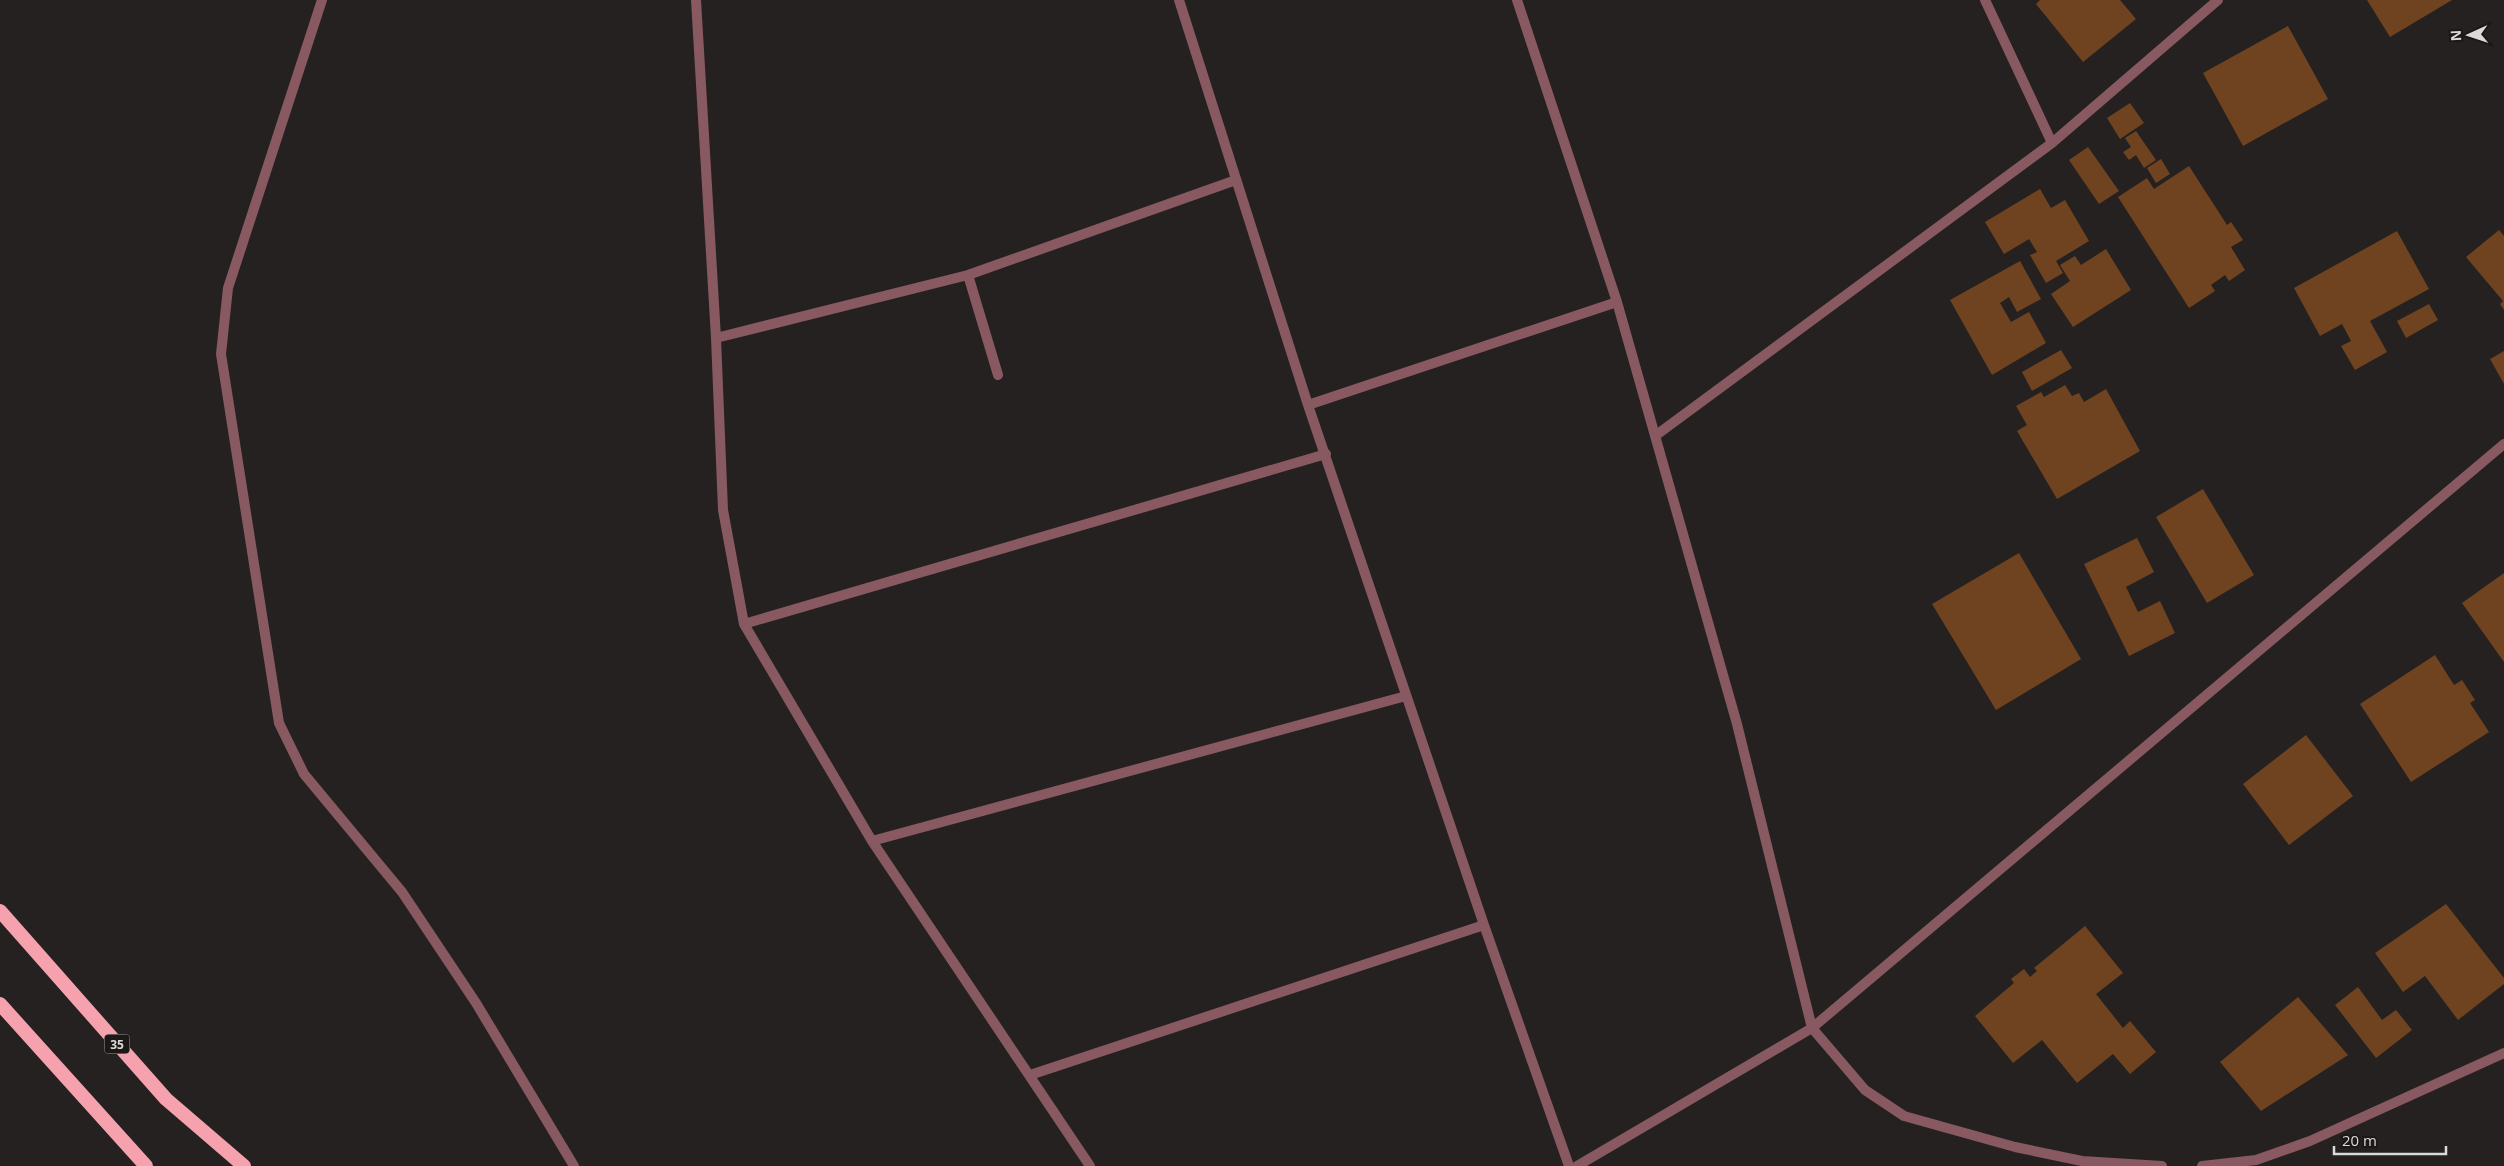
<svg xmlns="http://www.w3.org/2000/svg" width="2504" height="1166" viewBox="0 0 2504 1166" font-family="'Open Sans',sans-serif">
<rect width="100%" height="100%" fill="#252120"/>
<path fill="#6f4320" d="M2040 0H2120L2136 19 2083 62 2036 4Z
M2367 0H2452L2390 37Z
M2288 26 2328 99 2243 146 2203 73Z
M2130 103 2144 123 2120 139 2107 118Z
M2136 131 2156 160 2144 168 2136 155 2129 160 2123 152 2131 147 2125 138Z
M2088 147 2119 191 2099 204 2069 160Z
M2161 159 2170 174 2156 183 2147 168Z
M2189 166 2227 225 2231 222 2243 240 2231 247 2245 270 2229 281 2225 275 2211 285 2215 291 2189 308 2118 197 2147 178 2154 189Z
M2040 189 2051 208 2065 200 2089 241 2056 261 2063 273 2046 283 2030 255 2037 252 2029 239 2004 254 1985 222Z
M2499 230 2504 236V310L2500 304 2503 301 2466 257Z
M2397 231 2429 289 2370 321 2387 352 2355 370 2341 346 2351 341 2342 324 2320 336 2294 288Z
M2106 249 2131 290 2073 327 2051 294 2070 281 2060 265 2075 256 2081 265Z
M2020 261 2041 299 2017 312 2009 297 2000 303 2011 322 2029 312 2046 343 1992 375 1950 300Z
M2429 304 2438 320 2406 338 2397 321Z
M2061 350 2072 368 2032 391 2022 372Z
M2504 351V384L2490 359Z
M2065 385 2072 396 2079 393 2084 402 2106 389 2140 451 2057 499 2017 431 2027 425 2016 406 2041 392 2044 397Z
M2203 489 2254 575 2207 603 2156 517Z
M2137 538 2154 572 2126 587 2138 612 2160 601 2175 633 2129 656 2084 564Z
M2019 553 2081 659 1996 710 1932 604Z
M2504 573V662L2462 603Z
M2435 655 2454 685 2462 680 2475 700 2470 703 2489 732 2411 782 2360 704Z
M2306 735 2353 796 2289 845 2243 784Z
M2446 904 2504 978V984L2458 1020 2425 976 2403 992 2375 953Z
M2085 926 2123 973 2096 994 2123 1028 2130 1021 2156 1052 2130 1074 2113 1054 2077 1083 2042 1040 2013 1063 1975 1016 2014 983 2011 979 2024 969 2030 977 2037 971 2034 968Z
M2358 987 2382 1020 2396 1010 2412 1030 2376 1058 2335 1005Z
M2298 997 2348 1055 2261 1111 2220 1062Z"/>
<g fill="none" stroke-linecap="round" stroke-linejoin="round">
<path stroke="#885960" stroke-width="10" d="M322 0 228 288 221 354 279 723 304 774 402 892 476 1003 574 1166
M696 0 716 338 723 510 744 624 872 841 1090 1166
M1179 0 1308 405 1484 925 1569 1166
M1517 0 1617 302 1737 724 1812 1028 1865 1090 1904 1116 2015 1147 2082 1161 2162 1166
M1985 0 2052 143
M968 275 998 375
M716 338 968 275 1236 180
M1308 405 1617 302
M1655 436 2052 143 2218 0
M744 624 1326 454
M872 841 1406 696
M1030 1075 1484 925
M1577 1166 1812 1028 2504 444
M2202 1166 2256 1160 2310 1141 2504 1053"/>
<path stroke="#f6a2ae" stroke-width="14" d="M0 911 166 1099 244 1166
M0 1004 146 1166"/>
</g>
<g text-anchor="middle" dominant-baseline="central" stroke-width="5" stroke-linejoin="round" paint-order="stroke">
<rect fill="#1b1817" stroke="#a2a09f" stroke-width="1" x="104.5" y="1034.5" width="25" height="19" rx="4"/>
<g font-size="12" font-weight="bold" fill="#dcdad9">
<text x="117" y="1044">35</text>
</g>
</g>
<g transform="translate(2469 35) rotate(267)" stroke="#1b1817" stroke-width="4" paint-order="stroke">
<path d="M0-4L9 19L0 12L-9 19Z" fill="#dcdad9"/>
<text y="-8" font-size="14" font-weight="bold" text-anchor="middle" fill="#dcdad9">N</text>
</g>
<path d="M2334 1146v8h112v-8" fill="none" stroke="#dcdad9" stroke-width="2.5"/>
<text x="2342" y="1146" font-size="15" fill="#dcdad9" stroke="#1b1817" stroke-width="4" paint-order="stroke">20 m</text>
</svg>
